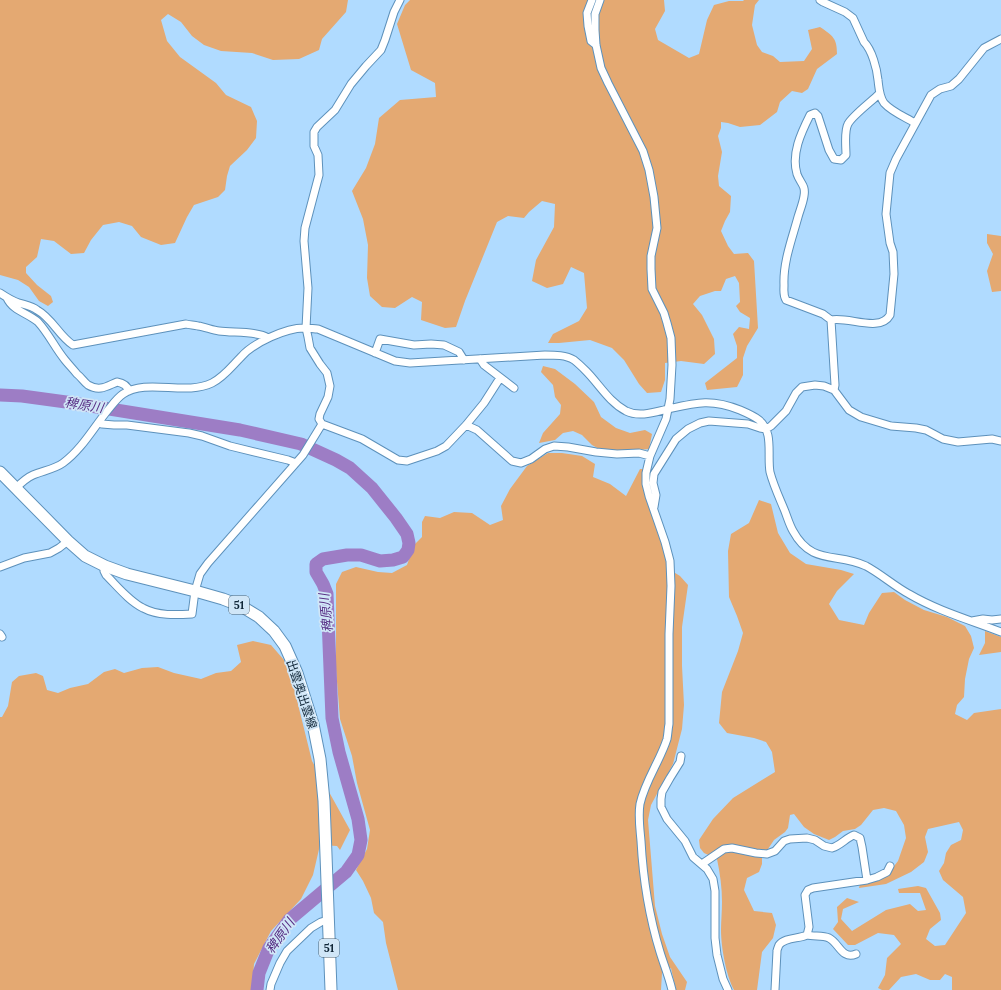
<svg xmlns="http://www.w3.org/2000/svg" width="1001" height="990" viewBox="0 0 1001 990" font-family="Lora,'Noto Sans JP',serif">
<rect width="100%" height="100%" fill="#b0dbff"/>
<path fill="#e4a972" d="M0 0H348L346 12 322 39 319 50 299 59 273 60 252 53 221 51 204 45 192 36 181 22 168 14 161 20 167 41 180 57 216 83 226 95 251 107 257 121 256 138 247 150 230 166 227 176 225 190 218 197 194 205 187 217 175 243 161 245 141 237 132 226 119 222 103 225 91 240 84 253 71 254 54 241 41 239 37 257 26 267V273L37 285 51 296 53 302 48 306 39 301 29 287 18 280 0 275Z
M410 0H664L665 11 655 29 658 40 689 58 699 54 707 20 714 5 729 1H743L744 0H759L755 5 752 25 757 45 762 52 773 56 780 62 804 61 812 49 808 30 820 27C833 36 837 38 837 54L817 69 808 89 802 93 792 91 780 102 777 112 760 125 740 127 728 123 721 122V128L718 136 722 152 718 176 719 186 731 196 730 212 725 221 721 231 728 246 734 254 748 253 754 261 758 328 747 346 743 358V375L737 387 707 390 705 383 737 358V346L733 334 739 327 749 329 750 318 740 312 736 306 740 302 739 283 735 276 726 279 721 291H715L700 296 693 304 702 315 714 339 715 354 704 364 681 361 665 363V380L661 392 647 393 639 384 624 360 612 348 590 340 559 343H548L553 334 579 321 587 308 584 273 571 267 563 284 547 288 532 281 536 260 554 227 555 204 542 201 529 212 524 218 508 216 497 222 465 301 456 327 445 328 421 320 422 302 412 297 395 308 382 307 370 296 367 278 368 245 363 219 352 191 366 168 375 144 379 118 400 100 436 97 435 83 411 70 397 24 405 5Z
M987 234 1001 236V291L992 292 987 271 993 254 987 243Z
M543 366 555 369 575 384 594 402 601 417 616 428 630 433 645 430 652 434 649 449 617 452 601 450 592 445 582 435 573 431 563 433 555 440 539 443 543 433 560 414 561 405 555 397 553 385 541 372Z
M548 453H562L582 456 595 464 593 477 610 484 626 496 640 469H644L663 547 667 568 680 576 688 585 682 627V666L684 705 682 729 673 764 651 805 648 820 655 906 662 934 670 957 687 982 685 990H676L671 968 662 973 661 990H398L386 943 383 922 374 913 371 898 363 881 356 870 367 849 370 830 357 783 352 756 340 719 336 669V584L342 572 356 567 378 572 392 573 407 565 414 545 422 537V522L425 516 440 518 454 512 472 513 490 525 503 520 501 506 510 489 527 466Z
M759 500 771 504 778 533 790 553 806 564 841 570 854 574 837 591 829 604 839 620 864 625 869 613 882 593 894 592 905 600 924 610 947 617 965 626 971 636 974 648 969 659 965 679 964 697 957 705 955 714 967 720 974 713 1001 709V990H952V977L945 974 940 980H930L916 974 901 977 889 990H882L878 988 885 975 887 958 901 944 894 935 878 933 855 945H848L833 929 838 922 837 907 847 898 859 902 843 909 841 919 852 931 886 910 910 904 918 911 926 910 920 893H899L898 889 918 886 926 888 940 913 941 920 930 929 926 939 935 946 945 945 966 913 963 897 943 880 939 871 944 863 946 853 951 845 961 840 963 830 959 822 928 829 925 837 928 852 924 862 911 872 886 884 859 888 860 884 888 874 898 861 906 838 904 825 896 811 884 808 873 810 861 825 855 829 843 831 835 837 829 840 814 834 804 827 794 814 790 815 788 828 785 832 774 840 762 858V864L759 872 747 878 744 890 754 911 772 913 776 925 773 938 762 952 757 990H734C726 975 721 947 721 930 721 921 722 912 722 902 722 888 720 873 717 859L704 853 700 848 699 840 713 819 733 798 775 772 772 752 766 742 754 738 727 733 719 723 722 692 738 651 743 633 737 616 729 597 728 551 731 534 749 523Z
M985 631 1001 637V652L979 655 985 643Z
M253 641 271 645 284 660 292 680 312 761 350 830 340 850 337 846 320 845 313 875 301 899 271 931 254 964 252 990H0V717H2L8 706 12 682 19 676 36 673 43 676 47 690 58 693 70 688 88 684 104 672 115 669 124 673 142 668 158 667 174 673 201 679 216 673 231 671 241 662 237 645Z"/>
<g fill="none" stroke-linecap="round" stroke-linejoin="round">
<path stroke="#9d7dc5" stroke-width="13" d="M0 395 22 396 66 402 240 430 301 444 336 460 350 468 372 488 396 518 407 534 409 543 408 550 403 557 393 560 380 561 361 555H347L323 559 316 564V572L323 584 327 594 332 718 339 752 358 819 361 840 358 855 346 872 289 920 269 948 259 973 257 990"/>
<g stroke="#5d91bb" stroke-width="9">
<path id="minor" d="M592 0 587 13 588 26 591 41 596 45
M600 0 595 14V30L596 45 601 68 608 83 643 151 649 170 654 197 657 228 651 256V269L652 289 664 313 667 323 671 338 672 365 670 399 666 419 650 456 646 473V484L649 496 665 542 670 561 671 586 669 634V724C668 729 668 734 667 739 660 761 645 781 640 804 638 816 640 829 641 841 643 878 649 916 660 952 664 965 669 977 672 990
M820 0 823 2 845 12 853 18 864 42C872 50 877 69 878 80 879 88 879 96 884 103 892 112 905 117 915 123
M0 293C6 297 12 301 19 303 25 305 32 306 37 310 52 318 59 336 73 345L186 324C190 325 194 325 198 326 205 327 212 330 219 331 233 333 258 331 268 338
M7 298C13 311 28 313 38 322 49 334 55 348 65 360 69 365 73 369 77 374 81 377 84 382 88 385 100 392 107 386 117 382 123 383 127 385 129 391
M831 320C848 316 880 333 890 315L894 274 893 252 890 243 886 214 890 173 896 159 931 95 940 89 951 86 959 79 984 48 1001 39
M375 353 380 339 414 345 431 344 444 345 459 352 464 360
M480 359 484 365 514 388
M834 390 835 385 831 320 823 314 786 300C783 295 784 291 784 285 783 262 792 239 798 217 800 210 803 203 804 196 806 185 800 183 797 174 791 154 801 133 810 115L815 113 818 116 829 150 834 159 841 160 846 155C846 147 844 131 848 124 852 116 872 101 879 94
M99 422 102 424 114 425H127L189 433 202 436 230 446 288 460 296 463
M322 424 319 419 320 414 328 397 330 386 327 373 320 364 310 348 308 337 306 328 308 288 304 241 305 228 319 175 318 155 314 146V132L317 127 335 110 351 84 366 66 381 50 385 40 394 12 400 0
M322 424 362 439 398 460 407 461 437 451 446 446 466 425 484 403 500 378
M466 425 477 430 512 461 521 463 531 459 545 449 554 446 568 447 596 452 617 454 639 453 650 456
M16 488C21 483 26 478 33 475 42 471 55 469 63 463 82 449 94 427 108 410 113 404 117 398 123 394 147 378 185 396 212 383 224 377 231 367 241 357 253 343 287 327 306 328 310 328 314 329 318 329L395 361 410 363 545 355C555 355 566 355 574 360 578 363 582 367 586 371 599 384 609 402 626 411 638 417 652 413 664 410 695 403 710 398 740 410 747 413 754 416 759 420 774 432 767 455 770 472 773 484 779 497 784 509 787 516 789 524 793 531 812 566 837 552 866 566 881 574 894 586 909 594 938 611 970 620 1001 632
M654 507 656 495 653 483 654 474 676 439 688 429 700 423 709 421 748 424 760 428 766 429 771 426 786 411 796 393 802 387 815 385 824 386 834 390 849 410 861 417 891 426 916 428 926 430 943 439 958 442 992 439 1001 441
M105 566 104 571 106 575C118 587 129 601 143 608 158 616 176 615 192 614L195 591 200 574 208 563 303 455 322 424
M0 567 24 558 50 553 59 548 68 541
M972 621 983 619 992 620 1001 619
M0 634 2 637
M681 756 680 762 670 778 662 792 661 799V807L667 819 685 841 693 857 707 869 713 879 715 891V938L717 955 723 979 728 990
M702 864 724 849 732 848 756 853 767 854 775 851 784 841 790 839 807 838 815 840 824 846 832 848C841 845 846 838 854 835L860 838 862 847 867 880
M807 935C814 937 822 935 829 938 839 943 842 960 856 954
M270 990 271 984 280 963 287 951 311 928 321 922 328 920
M775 990 777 951C777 950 779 945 779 945 785 937 799 939 807 935L809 927 805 895 808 890 813 888 867 880 877 877 887 872 890 866"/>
</g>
<g stroke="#5d91bb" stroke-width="13">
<path id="primary" d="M0 472 68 541 85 556 105 566 127 574 195 591 223 599 241 606 259 617 274 631 285 646 297 673 313 724 320 759 324 801 331 990"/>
</g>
<use href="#minor" stroke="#fff" stroke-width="7"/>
<use href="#primary" stroke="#fff" stroke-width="11"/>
</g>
<g text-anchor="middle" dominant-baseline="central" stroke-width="3.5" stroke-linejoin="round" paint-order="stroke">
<g fill="#d0e6f7" stroke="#4a6071" stroke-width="1">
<rect x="229" y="596" width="20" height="18" rx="3"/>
<rect x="319" y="939" width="20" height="18" rx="3"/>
</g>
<g font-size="11" font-weight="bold" fill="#102637">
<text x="239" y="605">51</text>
<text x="329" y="948">51</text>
</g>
<g font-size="12" fill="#102637" stroke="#d0e6f7">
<text transform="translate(302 694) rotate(72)">出雲奥出雲線</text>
</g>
<g font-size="13" font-style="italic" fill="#582e84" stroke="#d0e6f7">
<text transform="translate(84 405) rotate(9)">稗原川</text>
<text transform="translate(326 613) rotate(-96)">稗原川</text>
<text transform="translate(280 936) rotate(-55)">稗原川</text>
</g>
</g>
</svg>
